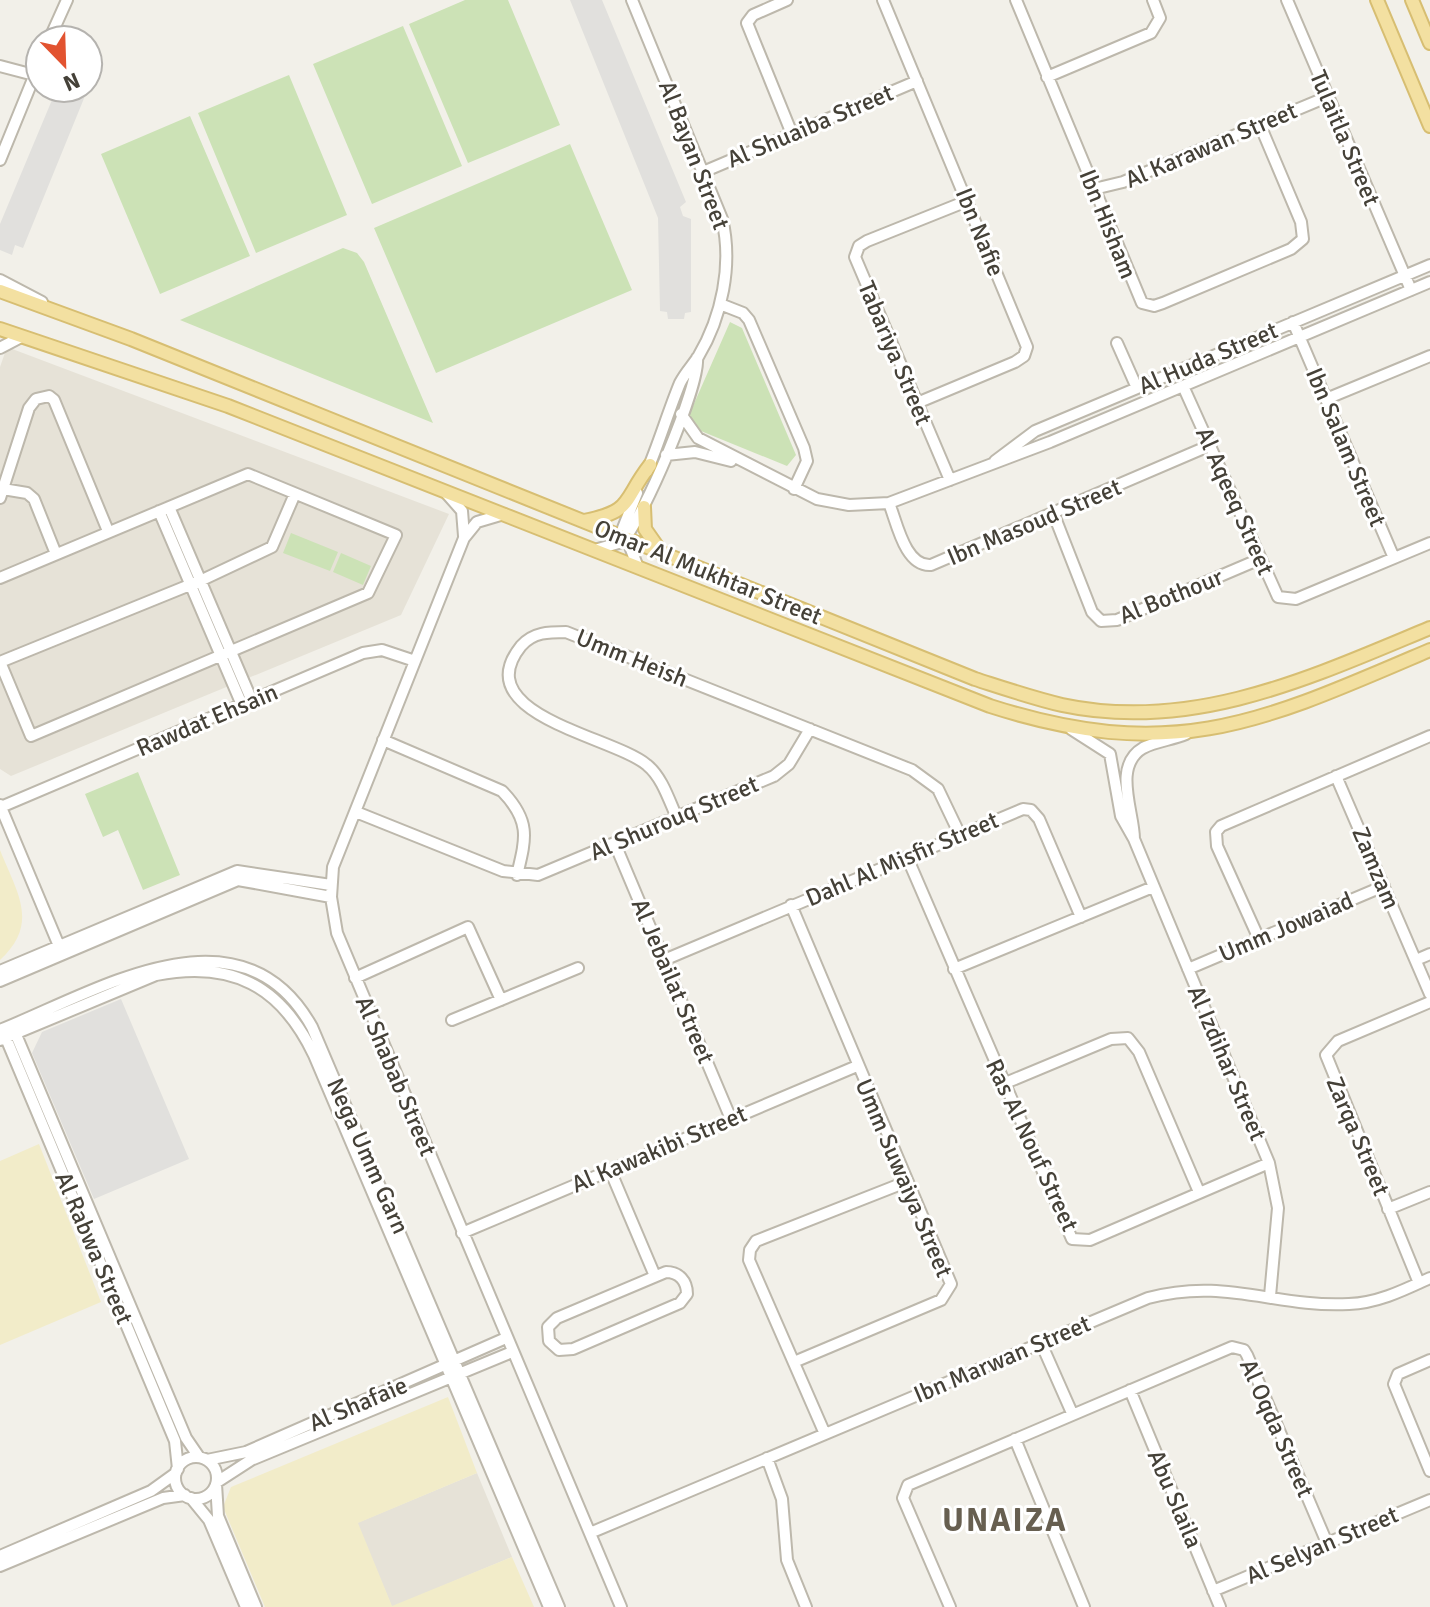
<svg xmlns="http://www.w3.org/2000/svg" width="1430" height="1607" viewBox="0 0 1430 1607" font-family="Signika,sans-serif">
<rect width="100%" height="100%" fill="#f2f0e9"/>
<path fill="#e6e2d7" d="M7 347 449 514 401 615 11 776 0 769V367Z
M477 1473 512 1557 392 1607 357 1523Z"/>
<path fill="#cce2b6" d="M465 0H508L560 125 468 163 409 24Z
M403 26 462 166 372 204 313 64Z
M289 75 347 215 256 253 198 113Z
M190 116 250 256 160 294 101 154Z
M570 144 632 290 436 373 374 228Z
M343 248 357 253 364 262 433 423 180 320Z
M730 322 742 328 796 455 787 466 696 429 689 415Z
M291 533 338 552 330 571 283 553Z
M341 553 371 566 363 585 333 572Z
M138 772 180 875 143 890 118 830 103 837 85 794Z"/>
<path fill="#f2ecc9" d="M0 850C17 893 40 923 0 960Z
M39 1144 101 1302 0 1345V1161Z
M448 1397 477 1473 358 1523 392 1606 512 1557 534 1607H265L223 1507 231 1487Z"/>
<path fill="#e1e0dd" d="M570 0H602L686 202 680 207 683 216 691 219V312L685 313 684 319H668L667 312 660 311 658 218Z
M88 50 93 52 91 59 98 64 23 248 15 245 12 255 0 250V224L57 88H88Z
M121 999 189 1159 94 1199 32 1053 42 1032Z"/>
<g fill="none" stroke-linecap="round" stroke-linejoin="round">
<g stroke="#bdb8ac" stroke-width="14">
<path id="minor" d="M632 0 722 219C733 264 722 317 698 357 692 366 685 373 680 383 668 412 659 443 647 471
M787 0 753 15 747 23 792 134
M883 0 1027 347 1024 356 1015 362 917 403
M1016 0 1142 303 1154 306 1163 303 1291 249 1303 239 1301 222 1260 125
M1287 0 1411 290
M49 40 67 0
M0 66 34 75
M1047 77 1151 33 1160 18 1153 0
M0 160 40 62
M703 172 917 81
M1094 189 1123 182 1327 97
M0 280 42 302
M720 304 743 313 749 320 804 448 807 461 794 489
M1293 322 1394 558
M1117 343 1137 388
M0 348 21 337
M1183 386 1278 597 1296 599 1430 543
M1326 399 1430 356
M681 414 698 438 817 499 849 505 889 503 1050 442 1430 282
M666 455 695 452 731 461
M995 461 1035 431 1430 265
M950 480 855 257 859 246 867 241 967 201
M3 489 27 493 34 499 56 554
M447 494 462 511 464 536
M0 498 29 408 36 399 49 396 54 400 108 531
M889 503C897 523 905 567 931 565L1211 445
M169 507 252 701
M159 511 242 705
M504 514 477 522 464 538 333 867 331 897 337 933 621 1607
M1054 515 1092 612 1101 621 1117 620 1260 559
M598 549 622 542C642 521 700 386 697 358
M637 565 623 528 637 493
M0 578 248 474 396 535 368 593 31 736 0 662
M0 662 202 580 272 547 294 496
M1071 729 1110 754 1121 816 1134 839 1269 1163 1278 1208 1270 1296
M383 740 502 791C531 821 526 838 517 875
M1336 776 1430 994
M0 805 62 953
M1 807 363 653 382 650 415 661
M356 812 503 871 538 875 774 776 789 764 810 729
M677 818C669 800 662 777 647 765 613 736 466 715 521 646 533 632 549 632 566 632L912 770 938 789 960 835
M1134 839C1134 812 1112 766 1143 748 1156 741 1172 740 1186 734
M615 844 731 1119
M907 857 1072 1239 1090 1240 1269 1163
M791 905 951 1284 941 1300 794 1362
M1259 939 1217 846 1216 832 1221 826 1430 736
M664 960 1023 809 1031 810 1039 819 1081 917
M1416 960 1430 954
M954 969 1153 887
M1188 969 1384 886
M0 971 237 871 331 885
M355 978 468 927 501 1000
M0 981 238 880 331 897
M452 1020 578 968
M0 1030C96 992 241 899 312 1027L559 1607
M14 1030 186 1438 199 1457
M3 1031 175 1441 178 1469
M0 1040 156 975C232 960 281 986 314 1055L549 1607
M1003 1084 1111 1039 1128 1038 1139 1052 1199 1192
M610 1170 655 1276
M1388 1209 1430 1192
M462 1233 857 1066
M666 1272C679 1272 687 1281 687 1294L680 1303 573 1349 559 1350 549 1341 548 1327 557 1318Z
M1419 1283 1326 1055 1338 1041 1430 1002
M1041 1343 1072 1413
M1430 1360 1398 1374 1394 1384 1430 1471
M1130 1390 1220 1607
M825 1434 749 1260 750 1250 756 1241 906 1182
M1015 1439 1084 1607
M175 1478a21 21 0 1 1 42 0a21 21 0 1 1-42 0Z
M767 1458 782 1499 787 1560 806 1607
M207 1460 246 1452 506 1338
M217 1482 251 1460 512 1352
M216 1484 218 1516 256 1607
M191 1498 209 1520 246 1607
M590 1533 1148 1298C1226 1277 1275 1308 1349 1304 1378 1303 1404 1290 1430 1278
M0 1556 151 1491 176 1473
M0 1566 163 1498 185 1495
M1213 1591 1430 1500
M950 1607 903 1498 908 1485 1232 1347 1244 1350 1247 1355 1327 1543"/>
</g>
<g stroke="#d7be72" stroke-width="16">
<path id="major" d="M1377 0 1430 126
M1412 0 1430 43
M0 291 131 339 975 679C1003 688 1032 698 1062 705 1193 733 1312 677 1430 628
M0 329 228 406 990 706C1174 765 1262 722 1430 650
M644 507 645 529 659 549
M584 521C634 511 622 501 650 465"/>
</g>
<use href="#minor" stroke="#fff" stroke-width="10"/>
<use href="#major" stroke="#f3e0a1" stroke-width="12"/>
</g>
<g text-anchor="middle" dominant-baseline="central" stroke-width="6" stroke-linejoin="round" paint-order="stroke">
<g font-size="24" fill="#454138" stroke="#fff">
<text transform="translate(810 126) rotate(-23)">Al Shuaiba Street</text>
<text transform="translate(1345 138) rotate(67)">Tulaitla Street</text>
<text transform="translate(1211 145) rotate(-23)">Al Karawan Street</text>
<text transform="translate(694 155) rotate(69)">Al Bayan Street</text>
<text transform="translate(1108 224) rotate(68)">Ibn Hisham</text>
<text transform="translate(980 232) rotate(68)">Ibn Nafie</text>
<text transform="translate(895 353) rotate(67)">Tabariya Street</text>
<text transform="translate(1208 358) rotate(-23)">Al Huda Street</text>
<text transform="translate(1346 447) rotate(67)">Ibn Salam Street</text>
<text transform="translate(1235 501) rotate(66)">Al Aqeeq Street</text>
<text transform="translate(1034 522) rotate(-23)">Ibn Masoud Street</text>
<text transform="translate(708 572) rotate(22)">Omar Al Mukhtar Street</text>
<text transform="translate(1171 596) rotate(-22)">Al Bothour</text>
<text transform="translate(632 658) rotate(22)">Umm Heish</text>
<text transform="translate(207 720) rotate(-23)">Rawdat Ehsain</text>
<text transform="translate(674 818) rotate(-23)">Al Shurouq Street</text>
<text transform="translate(902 859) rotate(-23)">Dahl Al Misfir Street</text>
<text transform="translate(1376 868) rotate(67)">Zamzam</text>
<text transform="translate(1286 927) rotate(-23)">Umm Jowaiad</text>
<text transform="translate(673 981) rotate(67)">Al Jebailat Street</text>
<text transform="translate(1227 1063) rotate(67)">Al Izdihar Street</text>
<text transform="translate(396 1076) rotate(67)">Al Shabab Street</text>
<text transform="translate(1358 1136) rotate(67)">Zarqa Street</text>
<text transform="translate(1032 1145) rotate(65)">Ras Al Nouf Street</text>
<text transform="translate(659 1149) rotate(-23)">Al Kawakibi Street</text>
<text transform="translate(368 1156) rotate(66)">Nega Umm Garn</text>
<text transform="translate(904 1178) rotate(67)">Umm Suwaiya Street</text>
<text transform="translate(94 1248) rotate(67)">Al Rabwa Street</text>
<text transform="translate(1002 1359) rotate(-23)">Ibn Marwan Street</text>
<text transform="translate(358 1404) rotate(-23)">Al Shafaie</text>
<text transform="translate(1277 1428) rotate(66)">Al Oqda Street</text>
<text transform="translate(1175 1499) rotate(67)">Abu Slaila</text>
<text transform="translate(1322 1545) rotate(-23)">Al Selyan Street</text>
</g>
<g font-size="32" font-weight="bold" letter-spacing="2" fill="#675f50" stroke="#fff">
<text x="1005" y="1520">UNAIZA</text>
</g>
</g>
<g transform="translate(64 64) rotate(157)"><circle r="38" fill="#ffffff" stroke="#b5b3af" stroke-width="2"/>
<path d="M0-6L14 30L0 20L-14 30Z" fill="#e25330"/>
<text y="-12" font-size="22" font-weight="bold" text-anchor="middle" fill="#454138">N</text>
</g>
</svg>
